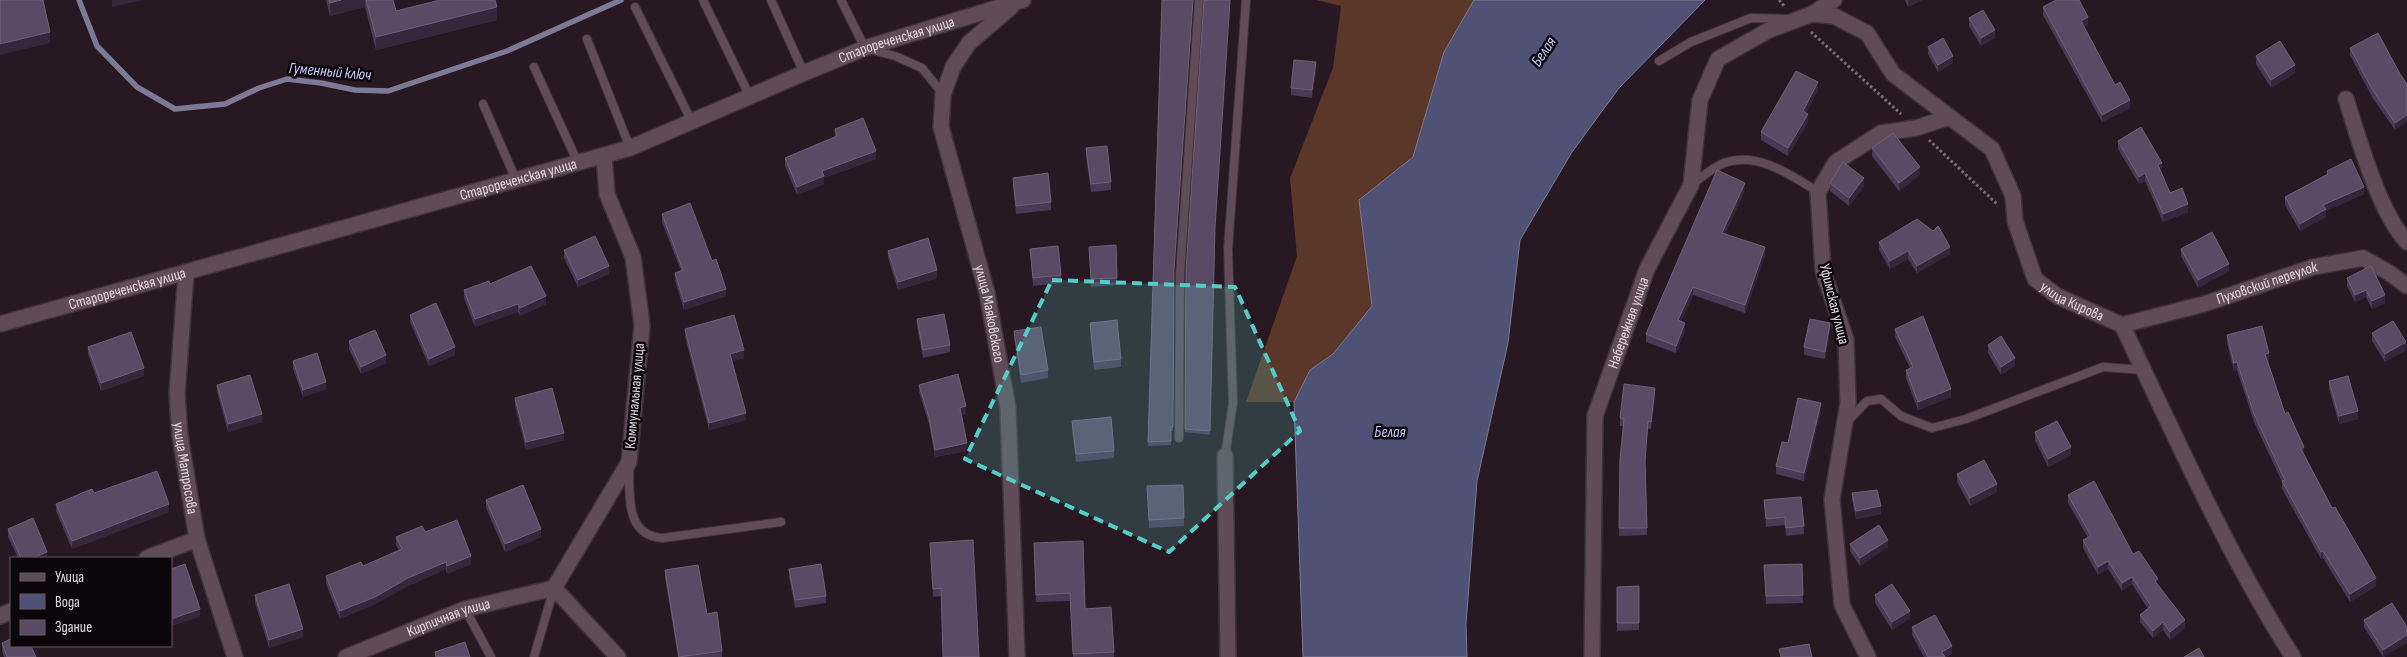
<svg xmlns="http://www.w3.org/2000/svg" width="2407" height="657" viewBox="0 0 2407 657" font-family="'Sofia Sans Condensed',sans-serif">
<rect width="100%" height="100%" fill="#281822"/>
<path fill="#5b372a" d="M1316 0H1474L1444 52 1413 157 1359 200 1372 306 1333 354 1310 370 1294 402H1246L1297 256 1290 178 1333 68 1341 6Z"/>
<path fill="#4f5274" stroke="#7c7a94" d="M1474 0H1705L1619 88 1572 152 1520 240 1508 343 1477 481 1466 624 1467 657H1303L1294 402 1310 370 1333 354 1372 306 1359 200 1413 157 1444 52Z"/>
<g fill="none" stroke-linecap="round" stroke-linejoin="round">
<path stroke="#7c7a94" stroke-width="5.5" d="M79 0 97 46 137 87 175 109 225 104 259 88 287 79 321 83 355 90 388 91 507 51 621 0"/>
<g stroke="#3f333b" stroke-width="10">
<path id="lane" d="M703 0 750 97
M771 0 804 73
M841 0 865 48 895 56 922 68 943 94
M635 7 692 122
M587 39 630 148
M1659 61 1691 42 1751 18 1788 19
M534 67 578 163
M483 104 517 182
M1691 185C1701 178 1713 167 1724 163 1757 151 1791 175 1818 192
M1847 422 1867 401 1881 399 1901 416 1932 428 1966 419 2103 367 2144 370
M1179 438 1180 274 1199 0
M1225 456 1233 403 1228 249 1246 0
M629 467C630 496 625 536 663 538L781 522
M465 609 491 657
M534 657 554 588"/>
</g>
<g stroke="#3f333b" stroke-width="18">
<g id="street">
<path id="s1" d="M1011 7 969 43 953 67 943 95 941 127 987 293 1008 408 1017 657"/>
<path d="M1812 14 1834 0"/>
<path d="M2346 99C2359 139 2379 213 2407 242"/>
<path d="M604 156 607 194 633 257 642 325 629 462 554 588 618 657"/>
<path id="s2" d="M186 273 177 394 180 436 197 539 235 657"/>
<path id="s3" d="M0 324 630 148 804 73 865 48 1023 0"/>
<path id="s4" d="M2122 325 2204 304 2313 267 2363 258 2388 272 2407 286"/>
<path d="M1225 456 1228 657"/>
<path d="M147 558 197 539"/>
<path d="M0 616 11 611"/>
<path id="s5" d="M346 657 465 609 554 588"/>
<path id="s6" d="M1592 657 1595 416 1647 269 1691 185 1700 100 1718 59 1769 30 1812 14 1834 16 1867 33 1893 74 1992 149 2013 196 2015 221 2035 279 2057 296 2122 325C2176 437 2226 552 2293 657"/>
<path d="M1868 657 1842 605 1832 499 1848 403 1846 340 1823 271 1818 192 1836 162 1881 133 1916 128 1950 117"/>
</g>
</g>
<path stroke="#7c6e77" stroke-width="3" stroke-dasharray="2.5 2.5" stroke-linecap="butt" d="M1779 0 1785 7
M1811 32 1901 114
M1929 140 1997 204"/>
<use href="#lane" stroke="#5f4c58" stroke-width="8"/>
<use href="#street" stroke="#5f4c58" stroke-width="15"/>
</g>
<path fill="#4b3955" d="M326 0H393L396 11 497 20 376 50 365 7 330 16Z
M1162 0 1174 274 1173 431H1171V445L1148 446Z
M1905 0H1922L1908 7Z
M2043 7 2088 25 2084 27 2115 85 2130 108 2102 122 2043 15Z
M1969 18 1995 38 1981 46 1969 26Z
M1928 47 1953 63 1938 72 1928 54Z
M2350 48 2400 74 2395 130 2372 97 2350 55Z
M2256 56 2295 73 2271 88 2256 64Z
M1316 70 1312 98 1291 95V88Z
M1818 90 1806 113 1808 122 1788 156 1761 140V132Z
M835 129 876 159 824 178V184L797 195 785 166V158L835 137Z
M2118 141 2162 171H2161L2170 193 2188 212 2163 222 2145 181 2139 184 2118 149Z
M1086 148 1111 182V190L1091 192 1086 156Z
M1872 148 1920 175 1899 191 1872 156Z
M2327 171 2364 194 2326 211V217L2300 231 2285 205V197L2327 175Z
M1013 178 1051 202V210L1016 214 1013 186Z
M1830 183 1864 186 1849 206 1830 191Z
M1745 190 1725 234 1765 255 1745 313 1693 295 1681 321 1685 331 1676 353 1646 342V334Z
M662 214 726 296 684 310 675 281V273L681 271 662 222Z
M1215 231 1210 435 1185 432 1186 270Z
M1879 242 1950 254 1917 273 1908 259 1890 269 1879 250Z
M1089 247 1117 278V285L1091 287Z
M1030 249 1061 275V283L1033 286Z
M2181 249 2229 271 2198 288 2181 256Z
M564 250 609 274 578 287 564 258Z
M888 251 937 278 898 290 888 258Z
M2347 278 2385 303 2372 309 2366 297 2355 302 2347 286Z
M490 284 546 304 520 316 518 312 475 327 464 298V290Z
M410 315 455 355 429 366 410 322Z
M917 319 950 345V352L923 358 917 327Z
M1090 323 1121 359V367L1094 370 1090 331Z
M685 329 744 358 732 361 746 420 709 430 685 337Z
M1895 329 1951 397 1918 410 1906 378V370L1910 368 1895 337Z
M1014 331 1048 370V378L1021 383 1014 339Z
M1830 331 1825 359 1804 355V347Z
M2372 333 2406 350 2385 362 2372 341Z
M2227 335 2269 361H2268L2285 414 2304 455 2332 508 2376 586 2350 602 2323 558 2321 559 2282 489V482L2254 422 2237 370 2234 371 2227 343Z
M349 341 386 363 361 374 349 349Z
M1988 345 2015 366 2001 375 1988 353Z
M88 347 144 376 101 391 88 354Z
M293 361 326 389 303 397 293 369Z
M2329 381 2358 419 2339 424 2329 389Z
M217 385 262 422 228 432 217 392Z
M919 385 966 414 962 415 967 451 935 457 929 424 919 392Z
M1655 395 1651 429H1648L1645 466 1647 535 1619 536 1624 426H1620V418Z
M515 398 564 440 526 450 515 406Z
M1821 411 1804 481 1776 474V466Z
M1072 421 1114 451V458L1076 462 1072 429Z
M2035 432 2071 455 2048 467 2035 440Z
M1957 474 1997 492 1970 506 1957 482Z
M1147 486 1184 518V526L1149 528Z
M94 493 169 512 72 549 56 511V504Z
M1852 493 1881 514 1856 519 1852 500Z
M2068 495 2133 554 2158 585 2185 628 2170 640 2163 630 2153 638 2140 622V615L2148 609 2132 584 2122 591 2108 569 2098 575 2083 548V540L2088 538 2068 503Z
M486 500 541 537 505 552 486 508Z
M1764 500 1804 526V534L1786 536 1785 525 1766 527Z
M8 529 47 558H18L8 537Z
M425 532 471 564 447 574 446 569 408 586 375 604 340 619 326 584V576L363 566 399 550 396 545V537Z
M973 540 941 596 933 597 930 543Z
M1850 544 1888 547 1860 566 1850 551Z
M1034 551 1085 609 1114 652V657H1073L1070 601 1036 602Z
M1802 564 1803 603 1766 604 1764 565Z
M789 569 826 596V603L795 608 789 577Z
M665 570 707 614 722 651V657H678L665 578Z
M1639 586V630L1617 631V587Z
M255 595 303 637 269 648 255 603Z
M1875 595 1910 618 1892 630 1875 603Z
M2364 620 2407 627 2384 657H2383L2364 627Z
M1912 627 1952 654 1946 657H1924L1912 635Z
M2 643 36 657H4L2 651Z"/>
<path fill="#36253b" d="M112 0H143L112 7Z
M341 0H365V7L330 16V3Z
M1908 0H1922L1908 7Z
M497 7V20L376 50V37Z
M2088 17V25L2081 28V21Z
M1995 30V38L1981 46V38Z
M50 32V43L0 55V44Z
M1953 56V63L1938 72V65Z
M1316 62V70L1312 98V90Z
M2295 65V73L2271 88V80Z
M1818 82V90L1803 119V111Z
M2130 100V108L2102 122V115Z
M1808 114V122L1788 156V148Z
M2407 115V122L2395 130V123Z
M876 151V159L824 178V184L797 195V187L822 171Z
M2162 163V171L2158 173V165Z
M1920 167V175L1899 191V183Z
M2145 173V181L2139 184V177Z
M1864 178V186L1849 206V198Z
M1745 183V190L1722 240V233Z
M2364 187V194L2326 211V217L2300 231V224L2323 205Z
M2188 204V212L2163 222V214Z
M1765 247V255L1745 313V305Z
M1950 247V254L1917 273V266Z
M1908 251V259L1890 269V261Z
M2229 264V271L2198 288V280Z
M609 266V274L578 287V280Z
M937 270V278L898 290V282Z
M1693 287V295L1678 328V320Z
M726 289V296L684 310V302Z
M2366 290V297L2355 302V295Z
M2385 295V303L2372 309V301Z
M546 296V304L520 316V308Z
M518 304V312L475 327V319Z
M1685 323V331L1676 353V346Z
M1830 323V331L1825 359V352Z
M2406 342V350L2385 362V354Z
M455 347V355L429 366V359Z
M744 350V358L730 362V354Z
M2269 353V361L2265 362V354Z
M386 355V363L361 374V367Z
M2015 358V366L2001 375V367Z
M2237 362V370L2234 371V363Z
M144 368V376L101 391V383Z
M326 382V389L303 397V390Z
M1655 388V395L1651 429V422Z
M1951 389V397L1918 410V402Z
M1821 403V411L1804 481V473Z
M966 406V414L960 416V408Z
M2358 411V419L2339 424V416Z
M746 413V420L709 430V423Z
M262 414V422L228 432V424Z
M1648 421V429L1645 468V460Z
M564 433V440L526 450V442Z
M967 443V451L935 457V450Z
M2071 447V455L2048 467V459Z
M2304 447V455L2301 449Z
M1997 484V492L1970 506V498Z
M169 504V512L72 549V541Z
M1881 506V514L1856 519V511Z
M541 529V537L505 552V544Z
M1888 540V547L1860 566V558Z
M2323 551V558L2321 559V552Z
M47 552V558H33Z
M471 556V564L447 574V566Z
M2108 561V569L2098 575V567Z
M446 562V569L408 586 375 604 340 619V611L408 578Z
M2132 577V584L2122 591V583Z
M2376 578V586L2350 602V594Z
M200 609V617L171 626V619Z
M1910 611V618L1892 630V622Z
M2185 620V628L2170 640V632Z
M2163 622V630L2153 638V631Z
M303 629V637L269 648V640Z
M2407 635V643L2383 657V650Z
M1952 646V654L1946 657H1942V652Z"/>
<path fill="#5b4a64" stroke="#716178" d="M0 0H43L50 32 0 44Z
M329 0H341L330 3Z
M366 0H393L396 11 440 0H495L497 7 376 37Z
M1162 0H1193L1174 270 1173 427H1171V441L1148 442Z
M1204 0H1230L1215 227 1210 431 1185 429 1186 270Z
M2056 0H2079L2088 17 2081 21 2115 85 2120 82 2130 100 2102 115 2043 7Z
M1983 10 1995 30 1981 38 1969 18Z
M2378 33 2400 74 2407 84V115L2395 123 2372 89 2350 48Z
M1943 38 1953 56 1938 65 1928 47Z
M2280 41 2295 65 2271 80 2256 56Z
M1294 60 1316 62 1312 90 1291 88Z
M1796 71 1818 82 1803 111 1808 114 1788 148 1761 132Z
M863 118 876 151 822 171 824 176 797 187 785 158 837 136 835 129Z
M2141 127 2162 163 2158 165 2170 193 2182 188 2188 204 2163 214 2145 173 2139 177 2118 141Z
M1893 133 1920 167 1899 183 1872 148Z
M1107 146 1111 182 1091 184 1086 148Z
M2351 159 2364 187 2323 205 2326 209 2300 224 2285 197 2328 174 2327 171Z
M1843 162 1864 178 1849 198 1830 183Z
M1717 170 1745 183 1722 233 1765 247 1745 305 1693 287 1678 320 1685 323 1676 346 1646 334Z
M1048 173 1051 202 1016 206 1013 178Z
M690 203 712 261 716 259 726 289 684 302 675 273 683 270 662 214Z
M1917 219 1933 231 1938 226 1950 247 1917 266 1908 251 1890 261 1879 242Z
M2212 232 2229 264 2198 280 2181 249Z
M595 236 609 266 578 280 564 250Z
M928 238 937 270 898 282 888 251Z
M1116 245 1117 278 1091 279 1089 247Z
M1058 246 1061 275 1033 278 1030 249Z
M531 266 546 296 520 308 518 304 475 319 464 290 489 281 490 284Z
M2371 266 2385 295 2372 301 2366 290 2355 295 2347 278Z
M436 303 455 347 429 359 410 315Z
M944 314 950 345 923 350 917 319Z
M734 315 744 350 730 354 746 413 709 423 685 329Z
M1923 316 1951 389 1918 402 1906 370 1913 367 1895 329Z
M1810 319 1830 323 1825 352 1804 347Z
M1117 320 1121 359 1094 362 1090 323Z
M2393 321 2406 342 2385 354 2372 333Z
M2262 326 2269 353 2265 354 2285 414 2288 412 2304 447 2301 449 2332 508 2335 507 2376 578 2350 594 2323 551 2321 552 2282 481 2285 480 2254 414 2237 362 2234 363 2227 335Z
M1041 327 1048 370 1021 375 1014 331Z
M375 330 386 355 361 367 349 341Z
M131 332 144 368 101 383 88 347Z
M2001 336 2015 358 2001 367 1988 345Z
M317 353 326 382 303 390 293 361Z
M958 374 966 406 960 408 967 443 935 450 929 417 919 385Z
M250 375 262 414 228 424 217 385Z
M2348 376 2358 411 2339 416 2329 381Z
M1624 384 1655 388 1651 422 1648 421 1645 460 1647 528H1619L1620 459 1624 419 1620 418Z
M552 388 564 433 526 442 515 398Z
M1798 398 1821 403 1804 473 1776 466 1782 442 1788 443Z
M1111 417 1114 451 1076 454 1072 421Z
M2057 421 2071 447 2048 459 2035 432Z
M1984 460 1997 484 1970 498 1957 474Z
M157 471 169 504 72 541 56 504 92 489 94 493Z
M2094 481 2133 554 2139 551 2158 579 2155 581 2185 620 2170 632 2163 622 2153 631 2140 615 2151 606 2132 577 2122 583 2108 561 2098 567 2083 540 2091 536 2068 495Z
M523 485 541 529 505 544 486 500Z
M1183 485 1184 518 1149 520 1147 486Z
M1877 490 1881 506 1856 511 1852 493Z
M1801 497 1804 526 1786 528 1785 517 1766 519 1764 500Z
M33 518 47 552 33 558H21L8 529Z
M457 520 471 556 447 566 446 562 408 578 375 597 340 611 326 576 361 562 363 566 402 549 396 537 422 526 425 532Z
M1879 525 1888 540 1860 558 1850 544Z
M973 540 979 657H943L941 588 933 589 930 543Z
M1083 541 1085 609 1111 607 1114 652 1073 654 1070 593 1036 595 1034 543Z
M185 564 200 609 171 619V569Z
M821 564 826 596 795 600 789 569Z
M1802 564 1803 595 1766 596 1764 565Z
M698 565 707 614 717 612 722 651 679 657 665 570Z
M289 584 303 629 269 640 255 595Z
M1892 584 1910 611 1892 622 1875 595Z
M1639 586V623H1617V587Z
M2392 603 2407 627V635L2383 650 2364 620Z
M1935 615 1952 646 1942 652 1945 657H1928L1912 627Z
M11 639V646H31L36 657H7L2 643Z
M465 642 470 657H436L435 652Z
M1809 644 1812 657H1781L1779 649Z
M2199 648 2204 657H2184Z"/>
<path fill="#54cdc6" fill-opacity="0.2" stroke="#54cdc6" stroke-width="4" stroke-dasharray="10 6" stroke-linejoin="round" d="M1052 280 1235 287 1300 431 1169 552 965 459Z"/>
<g text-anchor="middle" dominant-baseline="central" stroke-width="5" stroke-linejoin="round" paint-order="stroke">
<g font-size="15" fill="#e5d9e0" stroke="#0c060a">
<text stroke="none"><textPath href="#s3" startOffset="942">Старореченская улица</textPath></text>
<text stroke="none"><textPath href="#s3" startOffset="538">Старореченская улица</textPath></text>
<text stroke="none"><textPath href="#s4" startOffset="151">Пуховский переулок</textPath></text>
<text stroke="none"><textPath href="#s3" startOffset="132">Старореченская улица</textPath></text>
<text stroke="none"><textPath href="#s6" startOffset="1140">улица Кирова</textPath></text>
<text transform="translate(1834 304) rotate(76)">Уфимская улица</text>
<text stroke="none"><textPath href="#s1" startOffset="339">улица Маяковского</textPath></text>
<text stroke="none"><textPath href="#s6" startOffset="340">Набережная улица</textPath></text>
<text transform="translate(635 396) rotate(-85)">Коммунальная улица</text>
<text stroke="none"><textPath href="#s2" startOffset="196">улица Матросова</textPath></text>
<text stroke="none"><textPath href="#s5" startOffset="110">Кирпичная улица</textPath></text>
</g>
<g font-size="16" font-style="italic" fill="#c7cdfe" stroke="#0c060a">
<text transform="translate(1544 52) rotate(-56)">Белая</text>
<text transform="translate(330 72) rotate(5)">Гуменный ключ</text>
<text x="1390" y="432">Белая</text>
</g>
</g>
<rect x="10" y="557" width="162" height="90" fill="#0c060a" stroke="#635a60"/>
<rect x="20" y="573" width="25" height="8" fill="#5f4c58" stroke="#635a60"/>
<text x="55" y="582" font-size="15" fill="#e5d9e0">Улица</text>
<rect x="20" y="594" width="25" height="15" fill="#4f5274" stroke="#635a60"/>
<text x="55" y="607" font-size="15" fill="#e5d9e0">Вода</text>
<rect x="20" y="620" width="25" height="15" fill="#5b4a64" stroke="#635a60"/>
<text x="55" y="632" font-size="15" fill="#e5d9e0">Здание</text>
</svg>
